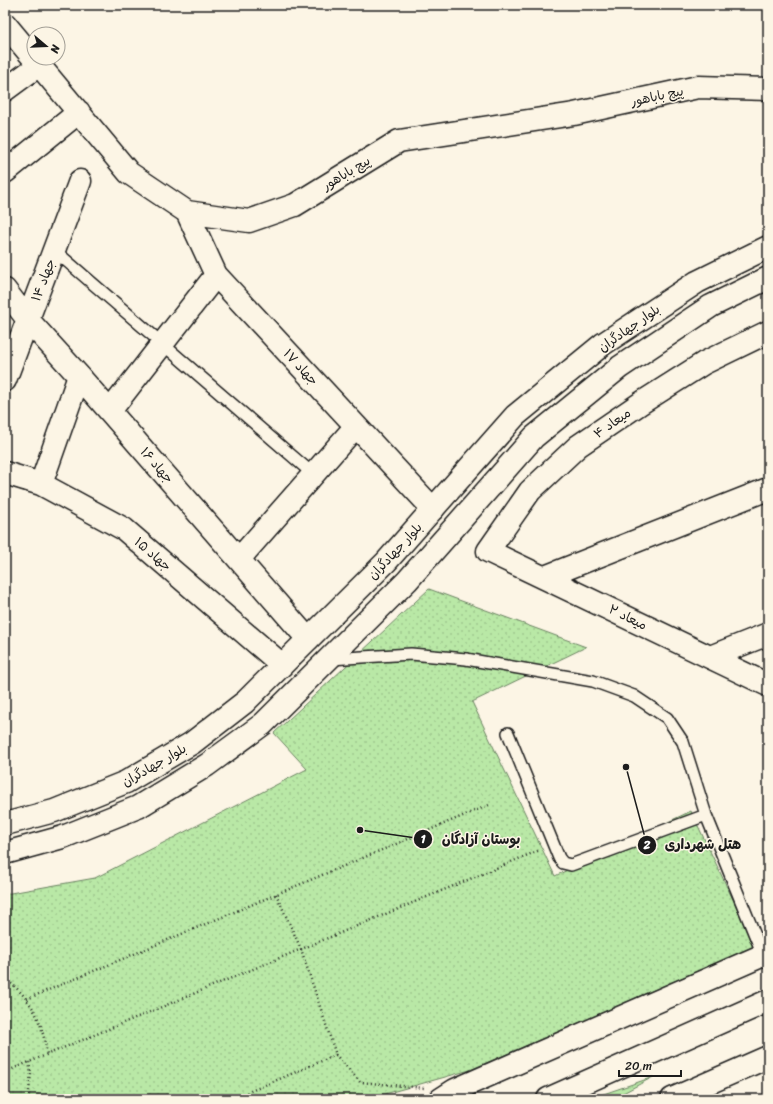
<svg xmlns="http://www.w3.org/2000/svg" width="773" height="1104" viewBox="0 0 773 1104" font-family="Sriracha,'Playpen Sans Arabic',sans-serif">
<defs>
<pattern id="grass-tufts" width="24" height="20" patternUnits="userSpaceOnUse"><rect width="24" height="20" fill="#b9e8a6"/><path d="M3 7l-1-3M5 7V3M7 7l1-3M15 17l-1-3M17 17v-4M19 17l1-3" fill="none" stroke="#9ec68e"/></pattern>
<pattern id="park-dots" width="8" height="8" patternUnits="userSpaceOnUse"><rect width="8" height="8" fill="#b9e8a6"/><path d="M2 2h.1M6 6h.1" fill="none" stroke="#9ec68e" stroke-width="1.8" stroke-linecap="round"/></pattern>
</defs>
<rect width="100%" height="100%" fill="#fcf5e5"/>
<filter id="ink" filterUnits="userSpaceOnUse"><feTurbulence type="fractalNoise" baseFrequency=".025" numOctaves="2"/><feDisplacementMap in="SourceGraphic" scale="8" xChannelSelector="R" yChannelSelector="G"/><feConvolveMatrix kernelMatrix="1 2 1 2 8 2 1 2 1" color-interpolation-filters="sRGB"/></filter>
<g filter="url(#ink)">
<path fill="url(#grass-tufts)" stroke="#6a8261" d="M653 1077 612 1099H589Z"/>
<path fill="url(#park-dots)" stroke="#6a8261" d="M429 589 586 647 472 702 555 876 691 811 755 946 470 1070 367 1099H5V894L95 878 307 769 274 733Z"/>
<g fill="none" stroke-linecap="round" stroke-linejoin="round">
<g stroke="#1c1c1c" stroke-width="14">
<path id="lane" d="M54 250 313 474
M330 659 411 654 466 659 593 681 634 696 667 718 683 742 706 815 763 955
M508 733 559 858 563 863 571 865 706 815"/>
</g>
<g stroke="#1c1c1c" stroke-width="25">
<path id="street" d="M5 24 129 173 187 212 249 221 295 205 399 141 574 114 698 87 768 89
M5 90 39 65
M5 172 79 112
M187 212 216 275 433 509
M5 290 28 320 79 376 308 639
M768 332 704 363 641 403 578 446 530 491 488 551 768 685
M5 380 80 181
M110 411 216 275
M5 473 41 484 124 529 282 665
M41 484 79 376
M239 559 356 426
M545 577 768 489
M710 657 768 634"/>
</g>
<g stroke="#1c1c1c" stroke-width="25">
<path id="secondary" d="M5 824 54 811 126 782 192 743 245 702 386 562 515 416 603 344 697 282 768 247
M5 853 63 837 138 807 207 765 263 724 407 581 534 437 620 367 711 306 768 278
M441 1099 455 1090 768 953"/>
</g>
<g stroke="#1c1c1c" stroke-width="25">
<path id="highway" d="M548 1099 768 1001
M672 1099 768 1057"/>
</g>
<path stroke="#1c1c1c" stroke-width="2.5" stroke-dasharray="1 3" stroke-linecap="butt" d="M276 894 301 949 336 1055
M5 978C33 1001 42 1019 47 1055
M27 999 489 805
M5 1072 540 850
M28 1099 31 1074 29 1062
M232 1099 336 1055 360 1082 424 1088"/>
<use href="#lane" stroke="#fcf5e5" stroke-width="11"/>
<use href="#street" stroke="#fcf5e5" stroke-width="22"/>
<use href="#secondary" stroke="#fcf5e5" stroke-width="22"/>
<use href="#highway" stroke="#fcf5e5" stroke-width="22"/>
</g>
</g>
<g text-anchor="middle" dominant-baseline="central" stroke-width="3" stroke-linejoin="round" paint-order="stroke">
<g font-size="13" fill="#1c1c1c" stroke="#fcf5e5">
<text transform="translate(657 96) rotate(-12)">پیچ باباهور</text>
<text transform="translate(346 173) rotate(-31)">پیچ باباهور</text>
<text transform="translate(43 280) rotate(-69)">جهاد ۱۴</text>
<text transform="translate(629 328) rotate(-35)">بلوار جهادگران</text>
<text transform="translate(301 367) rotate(47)">جهاد ۱۷</text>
<text transform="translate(612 423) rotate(-35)">میعاد ۴</text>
<text transform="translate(157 465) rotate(49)">جهاد ۱۶</text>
<text transform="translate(395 551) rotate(-47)">بلوار جهادگران</text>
<text transform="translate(153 554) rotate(41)">جهاد ۱۵</text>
<text transform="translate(628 617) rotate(26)">میعاد ۲</text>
<text transform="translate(154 765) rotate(-30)">بلوار جهادگران</text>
</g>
</g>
<path fill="none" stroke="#1c1c1c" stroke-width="1.5" d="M360 830L423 839M626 767L647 845"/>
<g fill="#1c1c1c" stroke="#fcf5e5" stroke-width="1.5">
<circle cx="360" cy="830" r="4"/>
<circle cx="626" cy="767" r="4"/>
<circle cx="423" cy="839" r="10"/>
<circle cx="647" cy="845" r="10"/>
</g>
<g font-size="12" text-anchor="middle" font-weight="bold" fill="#fff">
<text x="423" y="843">1</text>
<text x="647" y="849">2</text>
</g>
<g font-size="14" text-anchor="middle" font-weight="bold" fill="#1c1c1c" stroke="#fcf5e5" stroke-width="3" stroke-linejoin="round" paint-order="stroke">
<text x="481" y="844">بوستان آزادگان</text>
<text x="703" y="849">هتل شهرداری</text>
</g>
<rect width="773" height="1104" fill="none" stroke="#fcf5e5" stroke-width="20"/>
<rect x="10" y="10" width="753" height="1084" fill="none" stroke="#1c1c1c" stroke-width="1.5" filter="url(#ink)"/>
<g transform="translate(46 46) rotate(109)"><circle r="19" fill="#fcf5e5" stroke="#a29e95"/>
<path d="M0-3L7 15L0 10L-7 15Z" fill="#1c1c1c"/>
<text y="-6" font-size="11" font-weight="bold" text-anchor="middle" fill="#1c1c1c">N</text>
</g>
<path d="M619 1070v6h62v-6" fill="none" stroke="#1c1c1c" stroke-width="2"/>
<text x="625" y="1070" font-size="12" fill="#1c1c1c" stroke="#fcf5e5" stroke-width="3" paint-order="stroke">20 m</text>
</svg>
